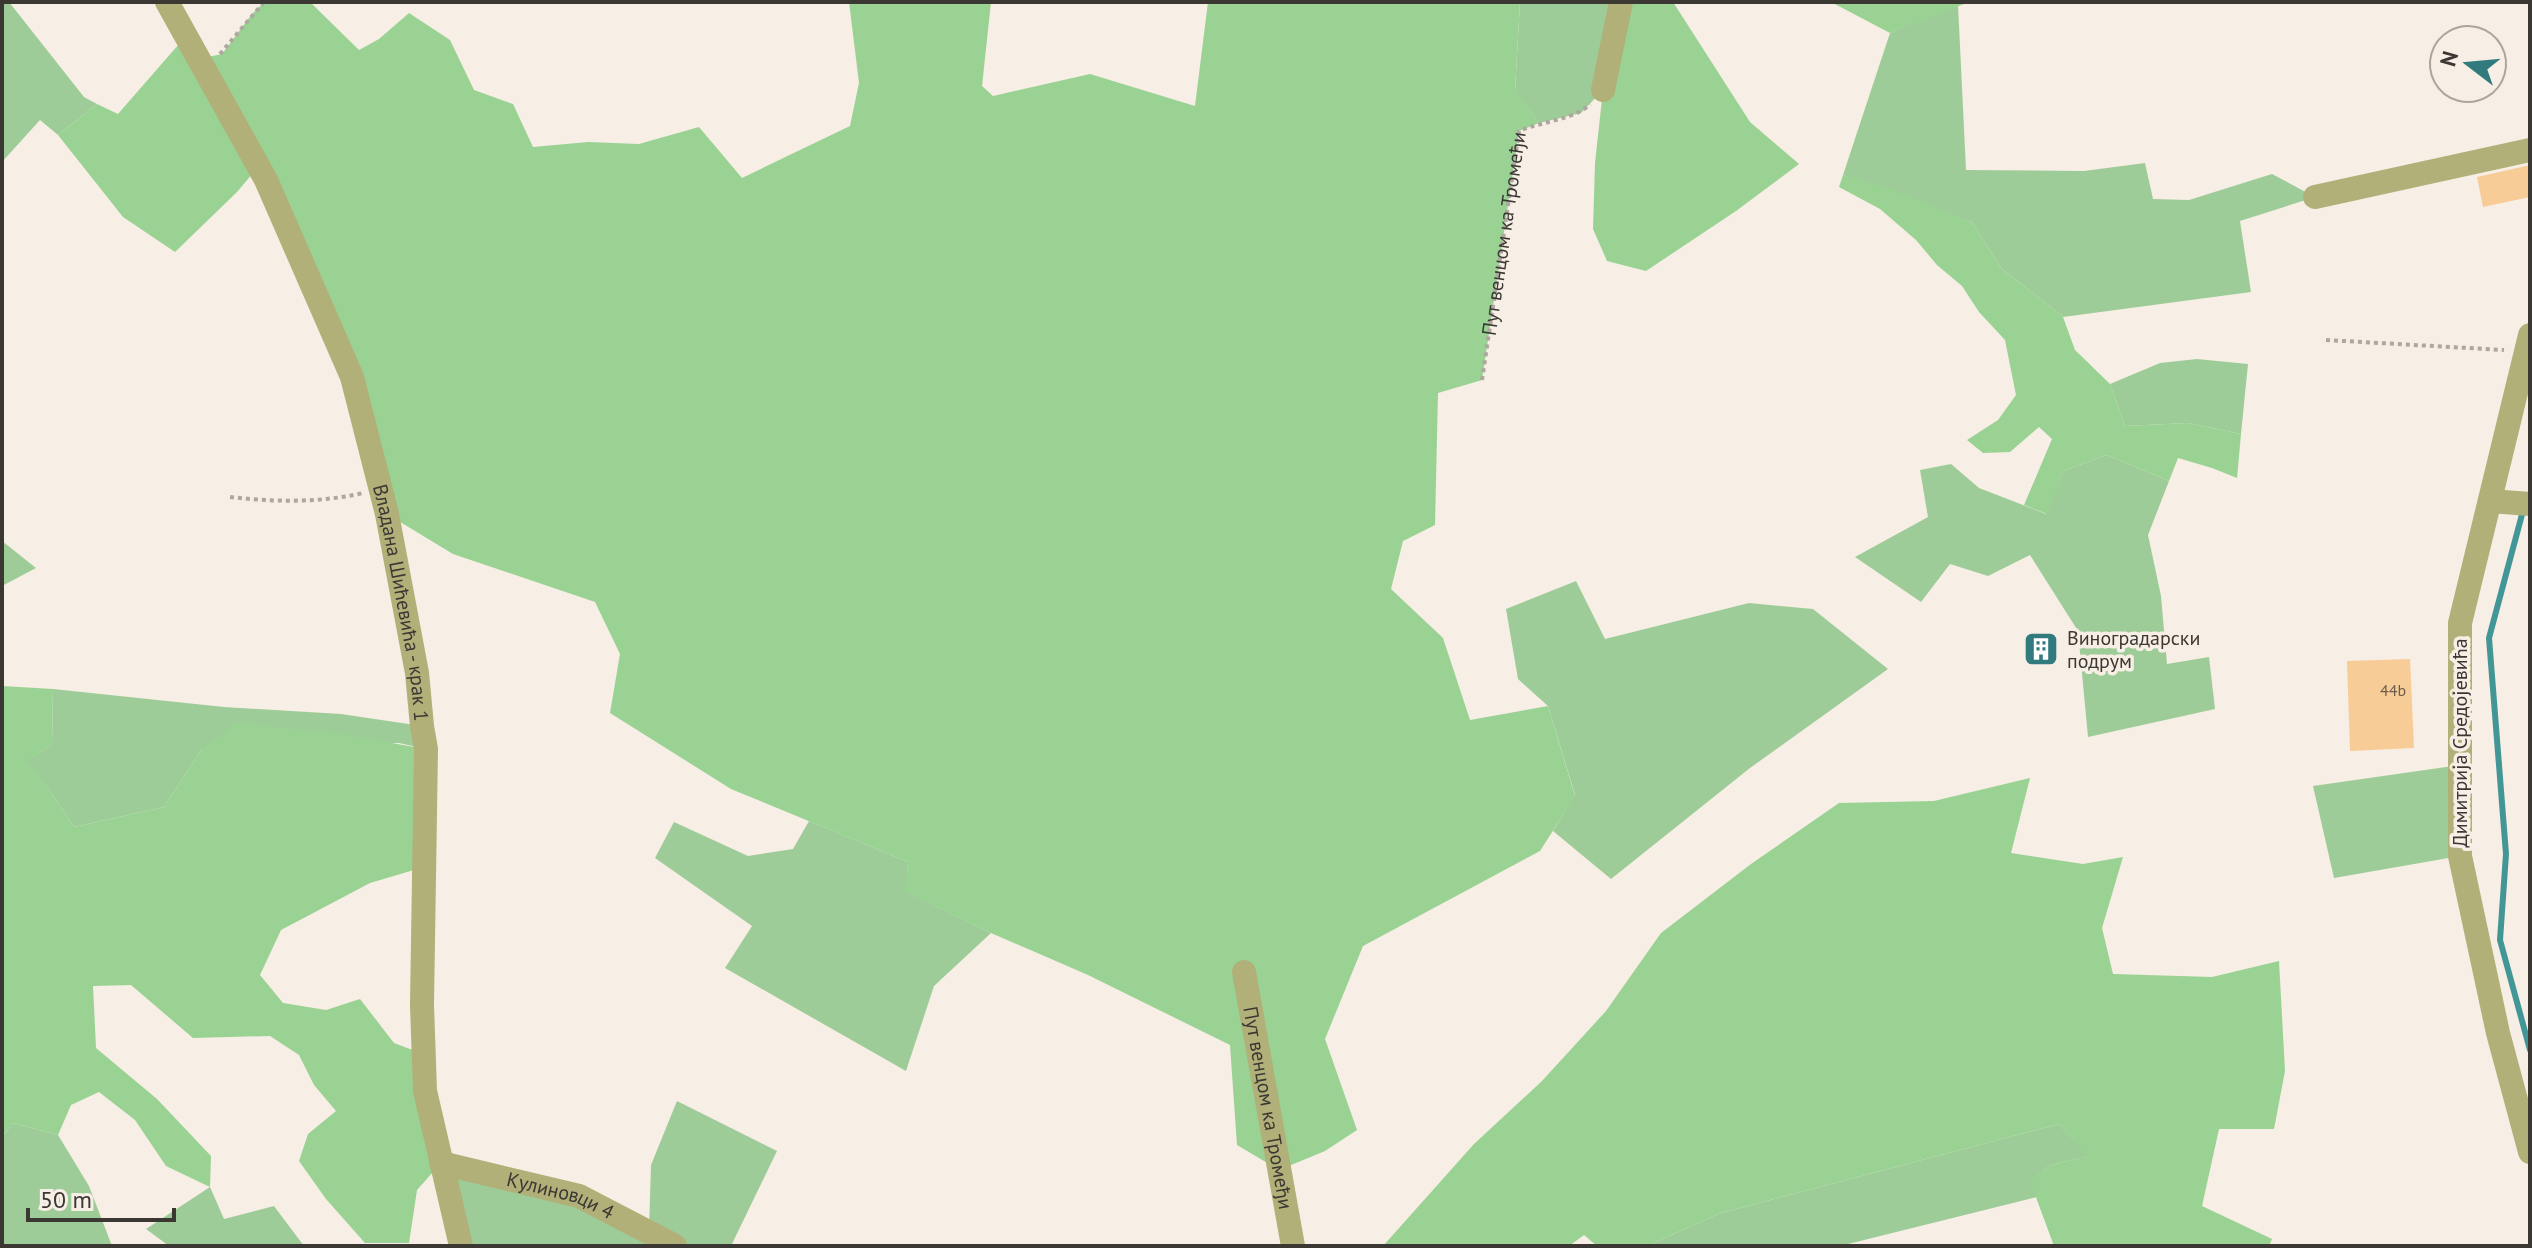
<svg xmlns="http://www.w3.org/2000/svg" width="2532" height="1248" viewBox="0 0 2532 1248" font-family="'PT Sans',sans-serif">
<rect width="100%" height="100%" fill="#f7eee5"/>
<path fill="#9ecc98" d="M2 2H9L84 97 97 104 58 135 40 120 2 162Z
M1520 2H1621L1603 90 1581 113 1539 123 1515 91Z
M1958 5 1966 170 2084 171 2145 163 2153 199 2189 200 2272 174 2315 197 2240 221 2251 292 2063 317 2001 268 1972 222 1843 175 1890 33Z
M2197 359 2248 364 2241 434 2188 423 2125 426 2110 384 2160 363Z
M2107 455 2169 481 2148 535 2161 596 2167 664 2209 657 2215 709 2088 737 2078 631 2030 555 1988 576 1950 564 1921 602 1855 557 1928 517 1920 470 1951 464 1979 488 2046 514 2063 471Z
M2 541 36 568 2 586Z
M1576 581 1605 639 1749 603 1813 609 1888 669 1750 768 1611 879 1553 831 1575 795 1548 706 1518 679 1506 609Z
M53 689 224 707 341 714 422 726 426 749 399 743 202 749 164 807 74 827 50 791 25 761 52 745Z
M2460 765V856L2334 878 2313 786Z
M809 821 908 862 906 891 991 933 934 986 906 1071 725 968 752 926 655 858 674 822 748 856 793 849Z
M677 1101 777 1151 731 1246H675L648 1233 644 1246H461L441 1163 649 1231 651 1165Z
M13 1123 58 1135 89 1186 112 1246H2V1137Z
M2059 1124 2089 1156 2050 1165 2031 1181 2037 1197 1840 1246H1647L1721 1213Z
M210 1187 224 1219 274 1206 304 1246H169L146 1229Z"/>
<path fill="#99d293" d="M264 2H310L359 50 379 39 409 13 450 40 474 90 513 104 533 147 588 142 639 144 699 127 742 178 850 126 859 83 849 2H991L982 86 993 96 1090 74 1195 106 1208 2H1520L1515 90 1539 123 1519 131 1482 380 1438 393 1435 525 1403 541 1391 589 1443 638 1470 720 1548 706 1575 796 1540 851 1363 946 1325 1039 1357 1130 1325 1151 1279 1170 1237 1145 1230 1045 1088 975 991 933 905 891 908 862 731 789 610 713 620 654 595 602 453 554 387 514 352 377 258 167 237 192 175 252 123 217 58 135 97 104 118 114 186 36 198 59 222 54 252 14Z
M1621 2H1673L1750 122 1799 164 1736 211 1646 271 1607 261 1593 229 1595 163 1603 90Z
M1831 2H1969L1890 33Z
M1843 175 1890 189 1972 222 2001 268 2063 317 2075 350 2110 384 2125 426 2188 423 2241 434 2237 478 2212 468 2178 458 2169 481 2107 455 2063 471 2047 514 2024 505 2052 439 2039 427 2010 452 1983 453 1967 440 1998 420 2016 395 2005 340 1979 312 1962 286 1937 265 1916 240 1880 209 1839 187Z
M2 686 53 689 52 745 26 761 50 791 74 827 164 807 202 749 236 723 334 733 426 749 424 867 370 883 281 930 260 975 283 1003 326 1010 360 999 394 1043 423 1054 441 1163 417 1190 409 1243H365L326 1199 299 1161 308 1134 336 1111 314 1085 299 1055 270 1036 193 1038 131 985 93 986 96 1048 157 1099 211 1156 210 1187 166 1166 135 1120 99 1092 71 1105 58 1135 13 1123 2 1137V953L4 940 2 935Z
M2030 778 2011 853 2083 864 2123 857 2102 928 2113 974 2212 977 2279 961 2285 1071 2274 1129H2219L2202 1206 2272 1239 2269 1246H2054L2030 1181 2050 1165 2088 1156 2059 1124 1721 1213 1647 1246H1597L1584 1235 1569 1246H1383L1474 1144 1542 1081 1606 1011 1661 933 1751 864 1839 803 1934 801Z"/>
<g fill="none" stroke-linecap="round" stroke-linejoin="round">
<path stroke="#429695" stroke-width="6" d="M2524 507 2489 638 2506 854 2500 940 2530 1050"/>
</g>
<path fill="#f8cc97" d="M2530 165V197L2483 207 2477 177Z
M2048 636 2054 657 2034 663 2028 642Z
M2410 659 2414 748 2350 751 2347 661Z"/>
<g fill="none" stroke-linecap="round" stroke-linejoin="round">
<g stroke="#ada7a0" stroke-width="4" stroke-dasharray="4 4" stroke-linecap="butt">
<path d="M220 54 264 2"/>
<path d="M2326 340 2504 350"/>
<path id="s1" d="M1482 380 1519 131C1540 122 1576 119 1590 104"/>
<path d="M230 497C274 502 320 503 363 493"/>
</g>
<g stroke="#b1b078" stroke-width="24">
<path id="s2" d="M167 2 266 180 352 377 387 514 417 673 422 726 426 749 422 1005 425 1091 461 1246"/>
<path d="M1603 90 1621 2"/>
<path d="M2315 197 2530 150"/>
<path d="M2530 335 2460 623V856L2498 1033 2530 1152"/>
<path d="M2490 501 2530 504"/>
<path id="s3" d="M1244 972 1293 1246"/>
<path id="s4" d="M441 1163 579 1196 675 1246"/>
</g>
</g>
<defs>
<g id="building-square" transform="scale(1.8)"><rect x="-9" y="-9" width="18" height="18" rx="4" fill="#317a7d" stroke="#f7eee5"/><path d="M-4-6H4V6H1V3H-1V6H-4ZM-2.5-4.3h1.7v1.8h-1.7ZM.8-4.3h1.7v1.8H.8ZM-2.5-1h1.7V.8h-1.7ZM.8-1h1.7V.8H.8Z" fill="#fff"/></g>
</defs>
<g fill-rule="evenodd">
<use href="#building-square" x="2041" y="649"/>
</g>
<g text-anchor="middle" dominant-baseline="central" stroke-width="7" stroke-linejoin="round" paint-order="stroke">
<g font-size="16" fill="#6a5d4d">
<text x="2393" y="690">44b</text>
</g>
<g font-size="20" fill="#3b3834" stroke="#f7eee5">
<text stroke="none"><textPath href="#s1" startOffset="148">Пут венцом ка Тромеђи</textPath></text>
<text stroke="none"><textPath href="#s2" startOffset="650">Владана Шићевића - крак 1</textPath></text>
<text transform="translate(2460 743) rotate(-90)">Димитрија Средојевића</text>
<text stroke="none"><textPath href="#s3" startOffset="138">Пут венцом ка Тромеђи</textPath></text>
<text stroke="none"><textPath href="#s4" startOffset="124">Кулиновци 4</textPath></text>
</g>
<g font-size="20" fill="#3b3834" stroke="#f7eee5" text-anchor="start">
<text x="2067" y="638">Виноградарски<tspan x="2067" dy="23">подрум</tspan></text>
</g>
</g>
<rect width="2532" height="1248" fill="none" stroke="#3b3834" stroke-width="8"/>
<g transform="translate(2468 64) rotate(286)"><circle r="38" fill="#f7eee5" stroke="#aca59e" stroke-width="2"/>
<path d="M0-6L14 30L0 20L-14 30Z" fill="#317a7d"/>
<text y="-12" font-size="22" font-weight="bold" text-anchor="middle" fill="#3b3834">N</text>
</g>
<path d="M28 1208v12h146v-12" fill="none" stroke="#3b3834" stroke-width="4"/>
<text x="40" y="1208" font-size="24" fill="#3b3834" stroke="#f7eee5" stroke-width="6" paint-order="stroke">50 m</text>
</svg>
